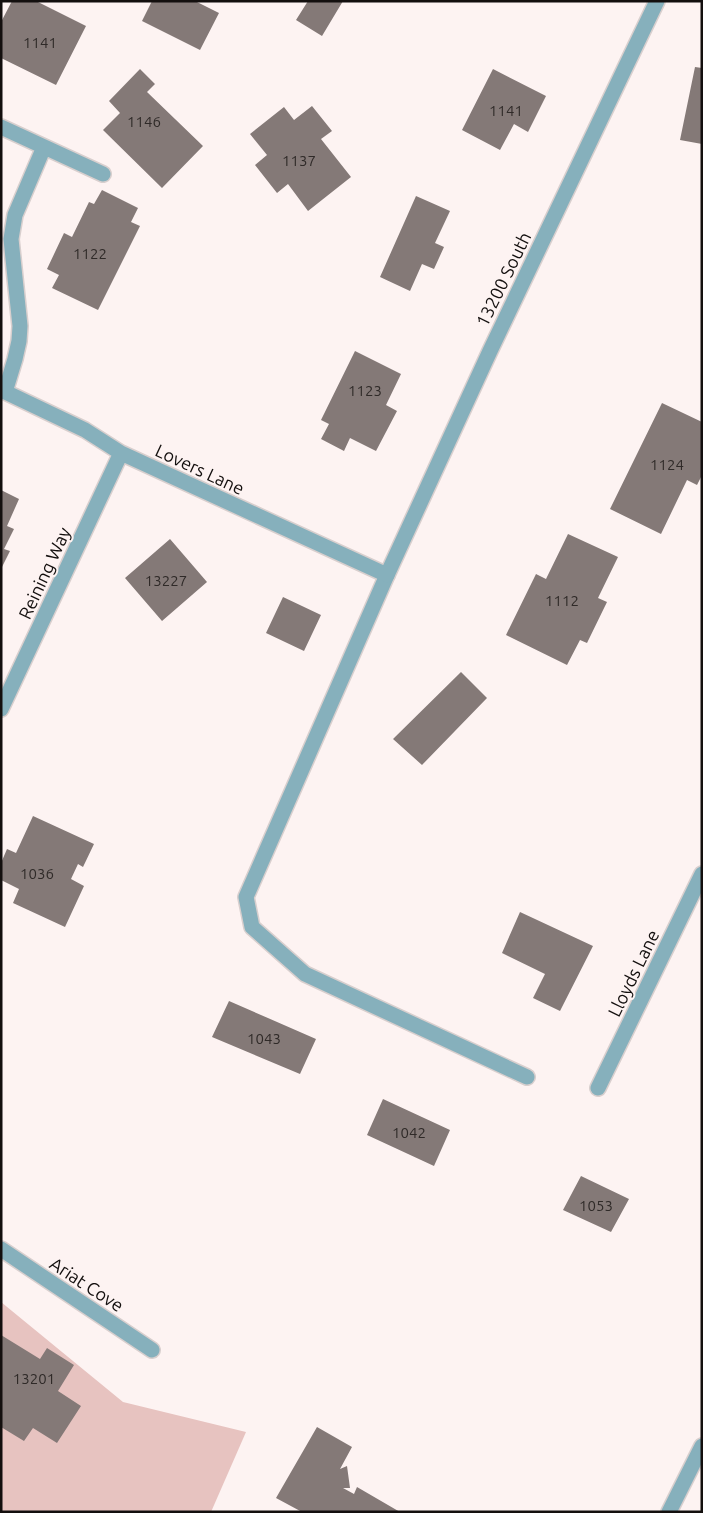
<svg xmlns="http://www.w3.org/2000/svg" width="703" height="1513" viewBox="0 0 703 1513" font-family="Ubuntu,sans-serif">
<rect width="100%" height="100%" fill="#fdf3f2"/>
<path fill="#e7c3c0" d="M1 1302 123 1402 246 1432 211 1512H1Z"/>
<path fill="#847977" d="M12 1H36L86 26 56 85 1 58V22Z
M152 1H195L219 13 200 50 142 21Z
M308 1H343L322 36 296 20Z
M695 67 702 68V144L680 140Z
M140 69 155 84 147 92 203 146 162 188 103 130 120 113 109 101Z
M493 69 546 96 528 132 514 124 500 150 462 130Z
M312 106 332 131 321 139 351 177 308 211 288 184 277 193 255 165 267 155 250 134 284 107 294 120Z
M102 190 138 208 131 222 140 226 98 310 52 288 59 275 47 269 64 233 72 237 89 202 94 204Z
M416 196 450 211 435 243 444 247 434 269 422 264 410 291 380 277Z
M355 351 401 374 386 405 397 411 376 451 350 438 344 451 321 439 329 424 321 420Z
M662 403 702 422V475L697 485 687 480 661 534 610 509Z
M1 490 19 499 7 526 14 529 4 549 10 551 1 569Z
M568 534 618 557 598 598 607 602 587 643 580 640 567 665 506 635 536 574 546 579Z
M170 539 207 582 162 621 125 578Z
M283 597 321 615 304 651 266 633Z
M461 672 487 698 422 765 393 739Z
M33 816 94 844 83 867 78 864 71 879 84 886 65 927 13 903 19 889 1 880V863L7 849 16 853Z
M520 912 593 946 560 1011 533 998 545 974 502 953Z
M229 1001 316 1039 300 1074 212 1037Z
M383 1099 450 1130 434 1166 367 1135Z
M581 1176 629 1199 611 1232 563 1210Z
M1 1335 40 1359 47 1348 74 1365 58 1391 81 1406 57 1443 33 1428 24 1441 1 1427Z
M317 1427 352 1447 340 1469 347 1466 350 1488H343L354 1494 357 1487 400 1512H302L276 1498Z"/>
<g fill="none" stroke-linecap="round" stroke-linejoin="round">
<g stroke="#d8cfce" stroke-width="18">
<path id="service" d="M387 575 246 897 252 927 305 974 527 1077"/>
</g>
<g stroke="#d8cfce" stroke-width="18">
<path id="minor" d="M1 127 103 174
M1 390 85 430 121 453 387 575 490 351 657 1
M5 392 15 359 19 341 20 326 11 239 15 215 44 147
M1 709 121 453
M598 1088 702 874
M1 1249 152 1350
M669 1512 702 1446"/>
</g>
<use href="#service" stroke="#86b0bc" stroke-width="15"/>
<use href="#minor" stroke="#86b0bc" stroke-width="15"/>
</g>
<g text-anchor="middle" dominant-baseline="central" stroke-width="4" stroke-linejoin="round" paint-order="stroke">
<g font-size="15" fill="#2f2a28">
<text x="40" y="42">1141</text>
<text x="506" y="110">1141</text>
<text x="144" y="121">1146</text>
<text x="299" y="160">1137</text>
<text x="90" y="253">1122</text>
<text x="365" y="390">1123</text>
<text x="667" y="464">1124</text>
<text x="166" y="580">13227</text>
<text x="562" y="600">1112</text>
<text x="37" y="873">1036</text>
<text x="264" y="1038">1043</text>
<text x="409" y="1132">1042</text>
<text x="596" y="1205">1053</text>
<text x="34" y="1378">13201</text>
</g>
<g font-size="18" fill="#130f0e" stroke="#fdf3f2">
<text transform="translate(503 279) rotate(-64)">13200 South</text>
<text transform="translate(200 469) rotate(25)">Lovers Lane</text>
<text transform="translate(44 573) rotate(-65)">Reining Way</text>
<text transform="translate(633 973) rotate(-64)">Lloyds Lane</text>
<text transform="translate(87 1284) rotate(33)">Ariat Cove</text>
</g>
</g>
<rect width="703" height="1513" fill="none" stroke="#130f0e" stroke-width="5"/>
</svg>
